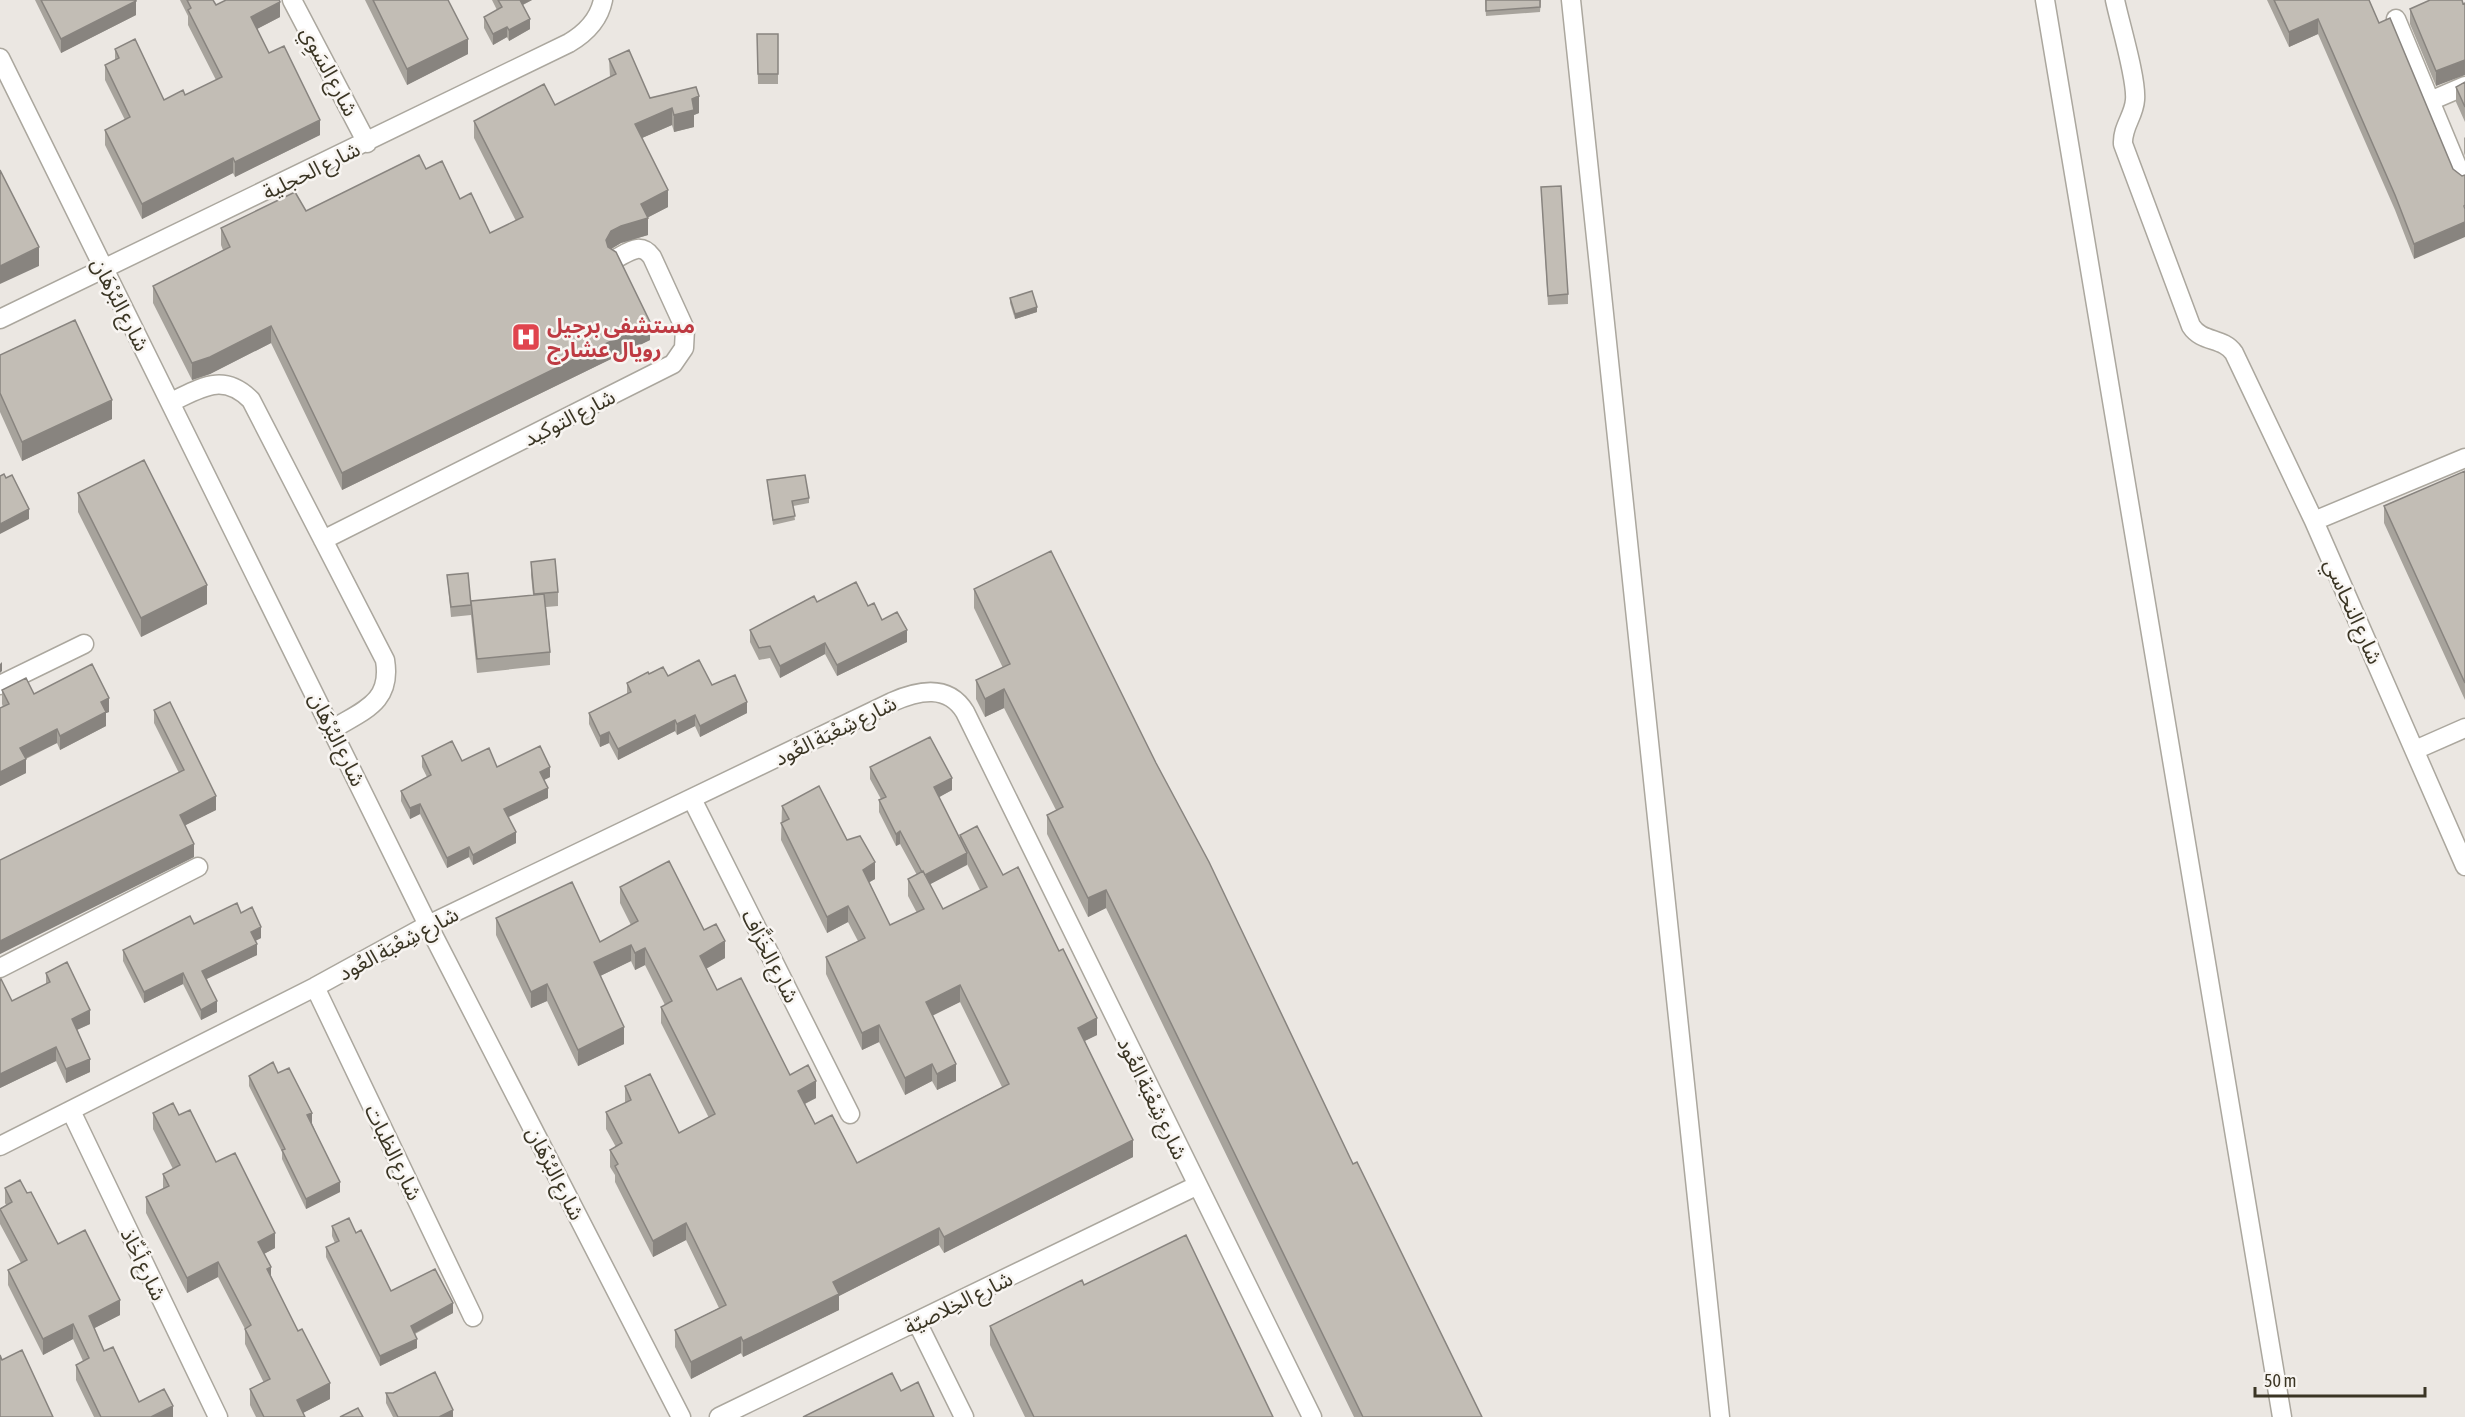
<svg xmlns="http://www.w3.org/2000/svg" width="2465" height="1417" viewBox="0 0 2465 1417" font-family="'Asap Condensed','Noto Sans Arabic',sans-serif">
<rect width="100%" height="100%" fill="#ebe7e2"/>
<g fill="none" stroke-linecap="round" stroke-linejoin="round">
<g stroke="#aba79e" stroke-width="21">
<path id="minor" d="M292 0 367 143
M1571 0 1720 1417
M2045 0 2282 1417
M2115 0C2120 24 2137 79 2135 100 2134 116 2122 127 2123 144L2191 326C2202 343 2223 337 2234 353L2314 521 2465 866
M2396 19 2463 180
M0 58 428 925 681 1417
M2430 101 2465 86
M0 319 569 43C586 33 599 20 603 0
M171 402C201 388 223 372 251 400L385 660C392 702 364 710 333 729
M2314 521 2465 458
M323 540 673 364 684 348 685 329 652 257C641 242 630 251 617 258
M0 685 84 644
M2415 750 2465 728
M692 799 850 1114
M0 968 198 867
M315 987 473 1317
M71 1111 218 1417
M0 1146 315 987 428 925 892 702C919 690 948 684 965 712L1312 1417
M917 1322 964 1417
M719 1417 1196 1186"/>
</g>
<use href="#minor" stroke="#fff" stroke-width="18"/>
</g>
<path fill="#a7a39c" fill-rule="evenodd" d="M35 0H136V15L61 53Z
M180 0H213L216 5 280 17 257 29 269 53 320 135 235 177 233 173 142 219 105 145V130L125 120 105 80V65L115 60V49L164 100 185 95 216 80 188 25V16Z
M365 0H448L468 54 407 85Z
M492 0H532L523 5 530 29 509 41 507 37 493 45 484 28V17L497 10Z
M1485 0H1541L1540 12 1486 16Z
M2267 0H2369L2379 23 2453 169 2414 259 2395 210 2318 34 2289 47Z
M2463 4 2436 86 2410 24V9Z
M757 34H778V84H758Z
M609 59 650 98 699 113 694 115V127L674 132 672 125 642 138 668 207 648 217V235L621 243 611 249 650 340 342 490 271 343 210 374 192 380 153 303V286L223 250 221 245V228L306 211 426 169 460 199 490 233 516 221 474 138V121L555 105 610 77Z
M2465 82V122L2456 102V87Z
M2465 137V156L2464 153V138Z
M1541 187 1568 294V304L1548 305Z
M1010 298 1037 312 1015 319 1010 303Z
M0 355 112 419 22 461 0 412Z
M2465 471V700L2384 523V506Z
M767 480 809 498V503L793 506 795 520 773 525Z
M78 493 207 604 141 637 78 512Z
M531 562 558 592V606L546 607 550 652V665L477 673 471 615 451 617 447 575 471 605 533 595 531 575Z
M974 589 1353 1164 1482 1417H1354L1106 908 1088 917 1047 834V815L1056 810 1004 708 985 717 976 699V680L1003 668 974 608Z
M817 602 868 606 907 642 837 676 825 654 780 678 770 658 759 660 750 642V630Z
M649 674 668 676 712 685 747 713 700 737 695 726 677 735 675 731 618 760 609 743 600 747 589 724V713L627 694V683Z
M2 690 34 694 109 712 106 713V726L60 750 57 743 26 759V773L0 786V708L3 707 2 704Z
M154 710 216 810 185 825 194 857 0 954V860L179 773 154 723Z
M422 756 462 761 550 777 544 780 548 798 509 817 516 843 473 865 469 857 447 868 420 814 410 819 401 801V791L427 777 422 767Z
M870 767 952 790 939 797 960 840V835L1003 875 1097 1035 1085 1041 1133 1157 944 1253 939 1245 839 1296V1310L743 1357 741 1353 691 1379 675 1347V1330L719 1308 686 1240 653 1257 615 1182V1175L610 1167V1150L616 1147 606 1129V1112L625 1103V1086L679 1133 709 1118 661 1023V1007L665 1005 645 965 635 970 631 961 600 976 624 1044 578 1066 547 1001 531 1008 496 935V918L600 942 631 925 620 903V887L704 930 725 958 706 969 717 990 790 1075 816 1098 805 1104 815 1124 857 1163 1002 1087 960 1002 932 1015 956 1081 937 1090 932 1081 905 1095 879 1042 862 1050 826 974V957L858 941 848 922 827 933 781 840 782 806 847 840 875 879 869 882 890 925 917 913 908 896V879L917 875 900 844 896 846 879 812V800L881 799 870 779ZM967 864 980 890 943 909 930 884Z
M241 913 261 938 255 941 257 955 207 979 217 1012 201 1020 183 984 144 1003 123 961V950L194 924Z
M46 973 90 1024 77 1030 90 1072 66 1083 56 1061 0 1088V979L12 1001 46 984Z
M278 1073 312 1123 340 1192 306 1209 282 1159V1152L249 1086V1076Z
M153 1113 179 1115 216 1162 275 1248 264 1254 271 1276 330 1399 303 1413 305 1417H256L250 1405V1389L264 1383 245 1344V1329L218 1277 187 1293 146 1213V1197L163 1189V1174L173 1169 153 1129Z
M5 1188 27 1193 58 1244 120 1315 94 1328 104 1351 139 1402 173 1417H94L76 1380V1365L83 1361 73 1339 43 1355 8 1285V1270L21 1263 0 1224V1208L6 1205 5 1203Z
M332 1226 356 1233 391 1291 453 1313 415 1334 417 1348 380 1366 326 1257V1247L335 1243 332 1236Z
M1084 1285 1273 1417H1025L990 1345V1326Z
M386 1393 453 1417H393L386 1403Z"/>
<path fill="#88847f" d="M518 0H532L518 7Z
M136 1V15L61 53V39Z
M280 2V17L251 32V17Z
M530 19V29L509 41V30Z
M2318 19V34L2289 47V32Z
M507 27V37L493 45V34Z
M468 39V54L407 85V69Z
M2465 60V75L2436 86V71Z
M699 96V113L694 115V127L674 132V115L692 99Z
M672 108V125L635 141V124Z
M320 120V135L235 177V162Z
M233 158V173L142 219V204Z
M668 190V207L645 219 648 218V235L621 243 611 249 606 257V240L611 231 641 204Z
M2465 222V237L2414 259V244Z
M39 247V266L0 284V266Z
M1037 307V312L1015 319V314Z
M650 322V340L342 490V473Z
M271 326V343L210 374 192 380V363Z
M112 400V419L22 461V442Z
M29 509V519L0 534V524Z
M207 585V604L141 637V618Z
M907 630V642L837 676V665Z
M825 643V654L780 678V666Z
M2 662V671L0 673V664Z
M1004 689V708L985 717V699Z
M109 698V712L106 713V726L60 750V736L101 702Z
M747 702V713L700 737V726Z
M695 715V726L677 735V724Z
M675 720V731L618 760V749Z
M57 729V743L20 761V748Z
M609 732V743L600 747V736Z
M26 759V773L0 786V772Z
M550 767V777L540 782V772Z
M952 778V790L934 800V787Z
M548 788V798L504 819V809Z
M216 796V810L180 828V815Z
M420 804V814L410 819V808Z
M900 831V844L896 846V834Z
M516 832V843L473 865V855Z
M194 844V857L0 954V941Z
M469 847V857L447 868V858Z
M967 853V865L923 888V876Z
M875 862V879L863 886V870Z
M1106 890V908L1088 917V898Z
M848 906V922L827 933V917Z
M261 927V938L251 943V932Z
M725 941V958L700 972V956Z
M257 944V955L202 981V971Z
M631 945V961L594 979V962Z
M645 948V965L635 970V953Z
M183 973V984L144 1003V992Z
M547 984V1001L531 1008V992Z
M960 985V1002L926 1019V1002Z
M217 1001V1012L201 1020V1010Z
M90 1010V1024L72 1032V1019Z
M1097 1018V1035L1078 1044V1028Z
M879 1025V1042L862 1050V1033Z
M624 1027V1044L578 1066V1050Z
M56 1047V1061L0 1088V1074Z
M90 1059V1072L66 1083V1069Z
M932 1064V1081L905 1095V1078Z
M956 1064V1081L937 1090V1074Z
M816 1081V1098L798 1107V1091Z
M312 1113V1123L307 1125V1115Z
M1133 1140V1157L944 1253V1237Z
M340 1182V1192L306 1209V1199Z
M686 1223V1240L653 1257V1241Z
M939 1228V1245L839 1296V1310L743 1357V1341L833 1282Z
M275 1233V1248L258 1257V1242Z
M218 1262V1277L187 1293V1278Z
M271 1267V1283L267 1269Z
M120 1300V1315L89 1331V1316Z
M453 1303V1313L411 1335V1326Z
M73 1324V1339L43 1355V1339Z
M741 1337V1353L691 1379V1362Z
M417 1339V1348L380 1366V1356Z
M330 1383V1399L297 1416V1400Z
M173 1406V1417H151Z
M453 1410V1417H439Z"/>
<path fill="#c2bdb5" stroke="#88847f" stroke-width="1.5" d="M41 0H136V1L61 39Z
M187 0H213L216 5 226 0H279L280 2 251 17 269 53 284 46 320 120 235 162 233 158 142 204 105 130 130 117 105 65 119 58 115 49 135 39 164 100 183 90 185 95 222 77 188 10 191 8Z
M373 0H448L468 39 407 69Z
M498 0H520L530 19 509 30 507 27 493 34 484 17 502 7Z
M1486 0H1540V7L1486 11Z
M2274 0H2369L2379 23 2390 18 2453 169 2462 176 2465 175V205L2464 206 2465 209V222L2414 244 2395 195 2318 19 2289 32Z
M2430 0H2462L2463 4 2465 3V60L2436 71 2410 9Z
M757 34H778V74H758Z
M629 50 650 98 696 87 699 96 692 99 694 110 674 115 672 108 635 124 668 190 641 204 648 218 621 226 611 231 606 240 608 247 616 252 650 322 342 473 271 326 210 357 192 363 153 286 230 247 221 228 295 192 306 211 419 155 426 169 442 161 460 199 471 193 490 233 523 217 474 121 544 84 555 105 616 74 609 59Z
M2465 82V107L2456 87Z
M0 170 39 247 0 266Z
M1561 186 1568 294 1548 296 1541 187Z
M1032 291 1037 307 1015 314 1010 298Z
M75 320 112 400 22 442 0 393V355Z
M144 460 207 585 141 618 78 493Z
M2465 471V683L2384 506Z
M4 474 6 478 12 475 29 509 0 524V476Z
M805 475 809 498 792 501 795 516 773 520 767 480Z
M1051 551 1156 763 1209 862 1353 1164 1357 1162 1482 1417H1363L1106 890 1088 898 1047 815 1063 807 1004 689 985 699 976 680 1010 664 974 589Z
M555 559 558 592 534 594 531 562Z
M468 573 471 605 451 607 447 575Z
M856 582 868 606 874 603 882 620 897 612 907 630 837 665 825 643 780 666 770 646 759 648 750 630 814 596 817 602Z
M544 594 550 652 477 659 471 601Z
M699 660 712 685 735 675 747 702 700 726 695 715 677 724 675 720 618 749 609 732 600 736 589 713 631 692 627 683 648 672 649 674 663 667 668 676Z
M92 664 109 698 101 702 106 712 60 736 57 729 20 748 26 759 0 772V708L9 704 2 690 26 678 34 694Z
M170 702 216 796 180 815 194 844 0 941V860L184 770 154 710Z
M930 737 952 778 934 787 967 853 925 875 923 871 922 872 900 831 896 834 879 800 886 797 870 767Z
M452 741 462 761 489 748 497 767 540 746 550 767 540 772 548 788 504 809 516 832 473 855 469 847 447 858 420 804 410 808 401 791 431 775 422 756Z
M819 786 847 840 860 836 875 862 863 870 890 925 924 909 908 879 923 871 943 909 987 887 960 835 977 826 1003 875 1018 867 1059 951 1063 949 1097 1018 1078 1028 1133 1140 944 1237 939 1228 833 1282 839 1294 743 1341 741 1337 691 1362 675 1330 726 1305 686 1223 653 1241 615 1166 618 1164 610 1150 622 1143 606 1112 631 1100 625 1086 650 1074 679 1133 715 1114 661 1007 672 1001 645 948 635 953 631 945 594 962 624 1027 578 1050 547 984 531 992 496 918 572 882 600 942 638 921 620 887 669 861 704 930 716 924 725 941 700 956 717 990 741 978 790 1075 808 1065 816 1081 798 1091 815 1124 832 1115 857 1163 1009 1084 960 985 926 1002 956 1064 937 1074 932 1064 905 1078 879 1025 862 1033 826 957 865 938 848 906 827 917 781 823 789 819 782 806Z
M237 903 241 913 252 907 261 927 251 932 257 944 202 971 217 1001 201 1010 183 973 144 992 123 950 190 916 194 924Z
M67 962 90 1010 72 1019 90 1059 66 1069 56 1047 0 1074V979H1L12 1001 50 982 46 973Z
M273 1062 278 1073 289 1068 312 1113 307 1115 340 1182 306 1199 282 1150 285 1149 249 1076Z
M173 1103 179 1115 190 1110 216 1162 235 1153 275 1233 258 1242 271 1267 267 1269 298 1331 302 1329 330 1383 297 1400 305 1417H264L250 1389 270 1379 245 1329 251 1325 218 1262 187 1278 146 1197 169 1186 163 1174 180 1165 153 1113Z
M20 1180 27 1193 31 1192 58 1244 85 1230 120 1300 89 1316 104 1351 113 1347 139 1402 164 1389 173 1406 151 1417H101L76 1365 89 1358 73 1324 43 1339 8 1270 27 1260 0 1209 12 1202 5 1188Z
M349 1218 356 1233 361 1230 391 1291 435 1269 453 1303 411 1326 417 1339 380 1356 326 1247 339 1241 332 1226Z
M1186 1235 1273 1417H1034L990 1326 1082 1280 1084 1285Z
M22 1350 53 1417H0V1355L2 1360Z
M435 1372 453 1410 439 1417H398L386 1393H393Z
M892 1373 901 1391 918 1382 934 1417H803Z
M358 1408 363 1417H340Z"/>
<defs>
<g id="hospital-square" transform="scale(1.5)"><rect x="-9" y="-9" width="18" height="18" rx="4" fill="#e0444e" stroke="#f8f5f2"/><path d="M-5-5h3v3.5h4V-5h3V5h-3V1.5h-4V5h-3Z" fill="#fff"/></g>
</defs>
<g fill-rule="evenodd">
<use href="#hospital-square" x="526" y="337"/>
</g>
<g text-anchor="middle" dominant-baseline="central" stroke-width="5" stroke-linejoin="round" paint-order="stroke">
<g font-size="21" fill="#3a3524" stroke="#f8f5f2">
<text transform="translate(330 71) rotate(62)">شارع السَوِي</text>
<text transform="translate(311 170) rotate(-26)">شارع الحجلية</text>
<text transform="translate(121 304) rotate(63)">شارع البُرْهَان</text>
<text transform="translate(569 417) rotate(-27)">شارع التوكيد</text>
<text transform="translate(2354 611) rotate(66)">شارع النحاسي</text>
<text transform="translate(835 730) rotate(-26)">شارع شِعْبَة العُود</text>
<text transform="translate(338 739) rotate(64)">شارع البُرْهَان</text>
<text transform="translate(398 943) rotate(-28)">شارع شِعْبَة العُود</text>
<text transform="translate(771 956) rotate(63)">شارع الخَزَّاف</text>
<text transform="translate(1153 1098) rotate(64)">شارع شِعْبَة العُود</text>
<text transform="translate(394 1152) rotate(64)">شارع الظبات</text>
<text transform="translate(556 1173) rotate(63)">شارع البُرْهَان</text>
<text transform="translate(144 1264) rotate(64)">شارع أخّاذ</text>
<text transform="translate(958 1302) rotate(-26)">شارع الخِلاصيّة</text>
</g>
<g font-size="21" font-weight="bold" fill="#be3a42" stroke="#f8f5f2" text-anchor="start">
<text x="547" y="325">مستشفى برجيل<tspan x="547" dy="24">رويال عشارج</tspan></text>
</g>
</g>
<path d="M2255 1387v9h170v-9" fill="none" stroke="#3a3524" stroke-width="3"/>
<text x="2264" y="1387" font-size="18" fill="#3a3524" stroke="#f8f5f2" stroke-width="4.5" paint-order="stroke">50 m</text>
</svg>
